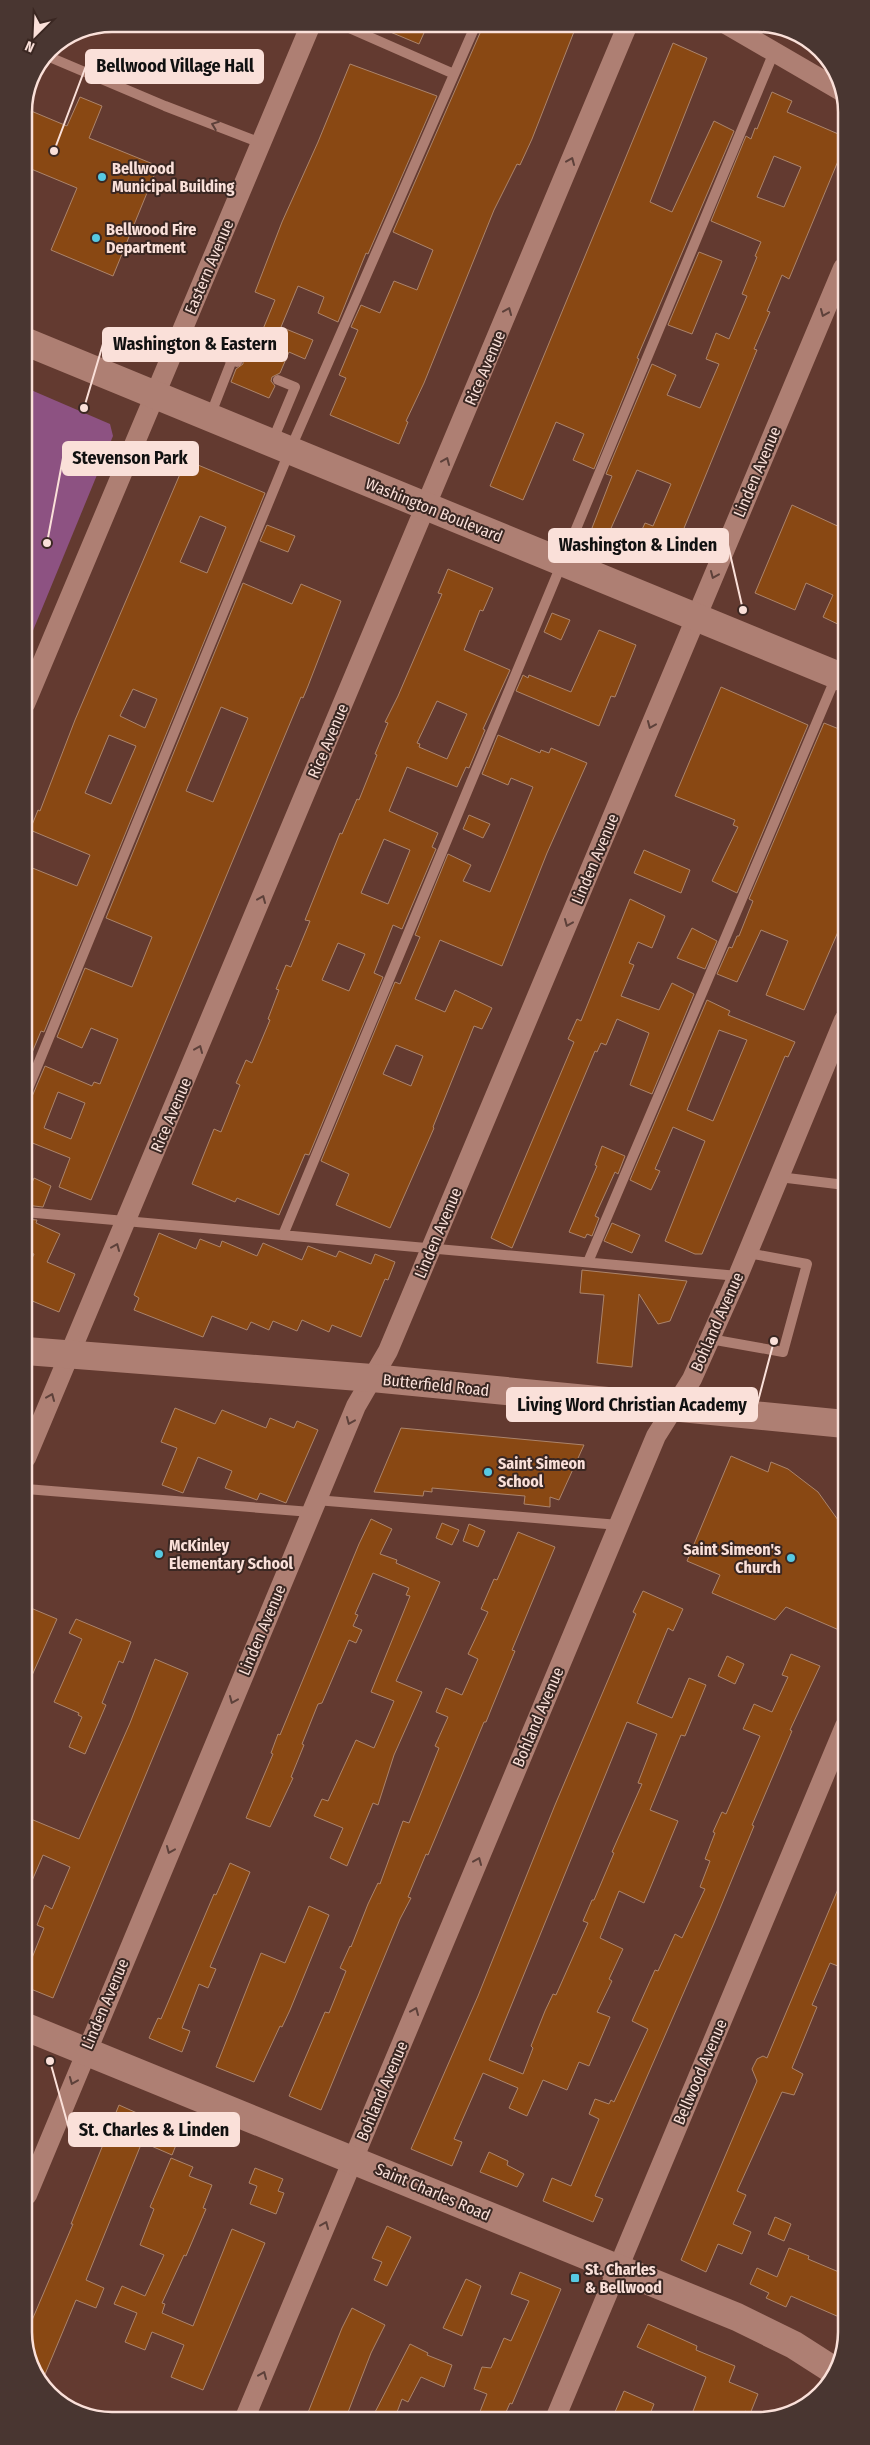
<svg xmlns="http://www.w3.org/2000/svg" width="870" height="2445" viewBox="0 0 870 2445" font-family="'Fira Sans Condensed',sans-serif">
<rect width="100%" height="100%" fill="#633a30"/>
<path fill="#8d5282" d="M24 387 110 424 113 436 25 650Z"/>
<path fill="#894813" stroke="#ac846b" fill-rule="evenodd" d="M371 24H428L419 44Z
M484 24H577L532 139 520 165 517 164 494 210 424 383 406 421 408 422 399 444 330 415 346 378 339 375 358 330 351 327 361 305 380 313 394 281 417 290 433 250 393 232Z
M673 43 707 58 650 202 672 212 714 121 734 131 637 358 639 359 594 469 573 460 584 434 556 422 523 500 490 486Z
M350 64 437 96 368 254 366 253 338 322 318 313 324 297 298 286 281 327 313 340 305 359 289 352 280 373 272 377 271 381 275 386 269 398 231 382 236 369 243 364V358L239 356 243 346 254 351 275 300 255 292 282 222 318 142Z
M772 92 792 101 787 112 843 136V149L789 279 782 275 767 311 770 312 754 349 757 350 680 538 684 539 676 559 636 543 645 523 653 526 671 484 637 470 608 535 592 528 612 476 606 474 652 364 676 375 667 395 700 408 719 364 706 359 716 333 729 339 747 296 742 294 757 257 755 256 761 242 711 221 746 136 751 139 755 128 757 129ZM774 156 801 167 784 207 757 197Z
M80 97 102 106 89 138 158 166 113 276 51 250 77 188 24 166V108L67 126Z
M699 252 722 261 692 334 668 325Z
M186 460 265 493 44 1032 41 1031 29 1060 32 1061 25 1077V865L77 886 90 855 30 830 38 810 40 811 75 720ZM200 516 226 527 207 573 180 562ZM133 689 157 699 145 728 120 716ZM109 735 136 746 111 804 85 793Z
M792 505 844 529V627L823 617 833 595 806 583 795 610 755 593Z
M267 525 295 536 288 552 260 541Z
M448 569 493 588 483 611 480 610 464 650 510 670 483 729 485 730 469 768 466 767 457 787 407 767 389 811 438 833 432 847 436 849 402 929 393 925 374 973 383 977 309 1155 305 1154 279 1215 237 1198 235 1202 192 1184 214 1129 221 1132 240 1085 236 1083 246 1060 252 1063 270 1020 268 1019 279 990 276 989 286 965 291 967 310 921 305 920 340 833 342 834 357 799 359 800 377 755 375 754 388 723 385 722 398 696 442 594 438 593ZM437 701 467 714 447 759 419 747 420 744 417 743ZM384 839 410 850 388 904 361 893ZM338 943 365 954 349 991 322 980Z
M243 583 292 604 301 584 341 601 308 686 303 698 301 697 283 740 91 1200 59 1187 70 1158 25 1140V1103L31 1099 45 1066 92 1086 94 1082 100 1084 118 1039 91 1028 82 1048 57 1037 85 968 132 987 152 937 106 918ZM221 707 248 718 213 802 186 791ZM58 1092 85 1103 71 1139 44 1128Z
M552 613 570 620 561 640 544 632Z
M599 630 636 645 615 697 611 696 599 726 516 691 523 675 528 678 529 675 571 692Z
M721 687 808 725 737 893 712 881 738 827 733 825 735 820 675 796Z
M824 723 844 731V918L804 1010 766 995 788 941 761 930 737 982 717 974 729 947 732 948 737 936H739L753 901 749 899Z
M498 735 540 753 541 750 549 753 551 748 587 763 547 853 502 966 440 940 415 999 445 1012 455 990 492 1008 482 1029 474 1026 433 1127 434 1128 390 1228 336 1205 349 1174 321 1161 395 982 400 984 420 937 415 935 448 854 471 865 463 881 490 892 508 849 533 787 511 778 508 785 482 774ZM396 1045 423 1056 411 1086 383 1074Z
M469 815 490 824 483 838 463 829Z
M644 850 690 870 681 893 634 873Z
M630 899 665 916 652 948 638 942 629 963 634 965 621 996 659 1010 672 983 694 994 652 1094 630 1085 649 1033 617 1019 606 1045 601 1043 597 1052 595 1051 512 1248 491 1238 574 1042 568 1039 577 1019 581 1021Z
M692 928 717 941 705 969 677 958Z
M707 1000 730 1011 728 1015 795 1042 788 1057 785 1056 702 1254H695L665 1241 705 1141 673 1127 655 1169 660 1171 651 1190 630 1180ZM719 1030 747 1040 713 1121 687 1110Z
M602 1146 625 1156 618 1174 615 1172 595 1216 599 1218 592 1236 587 1234 585 1238 569 1232 597 1166 595 1165Z
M34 1178 51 1186 43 1207 25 1205V1199Z
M25 1219 37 1220 36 1223 60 1234 47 1262 75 1274 59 1312 25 1298V1273L34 1254 25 1251Z
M612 1223 640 1235 632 1253 604 1241Z
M159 1233 196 1249 200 1239 220 1247 222 1241 257 1256 263 1243 302 1260 308 1246 336 1257 339 1251 371 1264 375 1254 395 1262 388 1280 385 1279 361 1337 332 1325 329 1332 302 1320 297 1331 273 1321 269 1330 251 1322 247 1330 212 1316 203 1337 134 1310 139 1298 134 1295Z
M582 1270 687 1281 670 1321 658 1324 639 1294 632 1367 597 1363 604 1295 580 1293Z
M175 1408 215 1424 222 1410 266 1428 270 1418 294 1428 297 1421 318 1430 286 1503 260 1493 257 1500 225 1488 232 1471 198 1457 183 1493 162 1485 177 1448 161 1442Z
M401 1428 584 1445 559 1500 550 1497V1507L524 1504 525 1496 432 1488V1492L424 1491 423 1496 374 1492Z
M731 1456 768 1472 771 1462 788 1469 818 1492 838 1520 845 1516V1612L839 1630 786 1607 775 1620 712 1593 720 1575 687 1561Z
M371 1519 392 1529 380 1554 397 1560 396 1563 440 1582 396 1681 422 1692 394 1755 378 1805 373 1803 347 1866 330 1858 343 1828 314 1816 322 1799 328 1801 356 1740 374 1748 394 1701 371 1692 410 1596 406 1595 409 1588 373 1573 355 1614 358 1615 353 1626 362 1630 356 1643 349 1640 322 1703 318 1704 302 1744 304 1745 291 1777 293 1778 270 1827 246 1818 273 1754 271 1753 278 1734 280 1735 359 1544Z
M442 1523 459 1530 452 1545 436 1538Z
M469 1524 485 1531 478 1547 463 1541Z
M518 1532 555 1547 512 1650 515 1651 492 1707 486 1722H484L428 1855 426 1854 408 1897 411 1898 400 1919 321 2110 289 2096 325 2012 329 2013 346 1971 340 1968 350 1946 351 1947 368 1904 378 1883 380 1884 403 1821 409 1823 439 1748 435 1746 448 1717 436 1712 446 1688 462 1695 478 1659 468 1654 488 1612 481 1609 494 1579 497 1580Z
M643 1591 683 1609 673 1631 668 1628 637 1703 672 1718 689 1678 706 1685 685 1736 681 1735 650 1810 678 1821 644 1903 619 1891 600 1938 623 1949 609 1979 612 1981 597 2012 610 2017 589 2066 579 2062 567 2090 543 2080 527 2116 509 2108 518 2088 483 2073 454 2139 462 2142 452 2166 411 2149 478 1996 555 1805 636 1614 633 1612ZM627 1722 657 1734 638 1783 642 1784 612 1852 614 1853 594 1900H592L583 1921 588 1923 556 1995 553 1994 545 2011 531 2046 533 2048 523 2074 489 2060Z
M26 1606 57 1619 26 1689Z
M76 1619 131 1642 123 1663 119 1661 102 1703 106 1705 85 1754 69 1747 82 1717 78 1715 79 1713 54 1702 82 1639 69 1633Z
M791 1654 820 1666 790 1730 792 1731 752 1825 754 1826 714 1923 595 2196 603 2199 593 2222 543 2201 552 2178 571 2186 599 2119 589 2114 595 2099 609 2104 611 2100 614 2102 648 2029 632 2021 655 1970 658 1971 675 1934 682 1938 705 1889 700 1887 710 1861 705 1859 715 1833 713 1832 722 1812 726 1814 760 1736 743 1729 754 1704 772 1712 788 1677 782 1675Z
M727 1656 744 1664 735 1684 718 1676Z
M155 1659 188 1673 53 1998 26 1987V1973L44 1928 37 1925 45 1905 52 1909 70 1867 43 1855 26 1895V1817L79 1839 130 1723Z
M230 1863 250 1872 210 1967 216 1969 208 1988 199 1984 182 2028 190 2031 182 2052 149 2038 158 2018 161 2019 214 1894 216 1895Z
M846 1870V1947L838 1966 830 1963 812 2005 817 2007 792 2068 803 2074 794 2095 782 2092 737 2191 746 2195 733 2224 751 2232 742 2254 718 2244 706 2272 681 2260 757 2081 752 2069 757 2059 763 2056 767 2058Z
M309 1906 329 1915 290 2010 282 2027 280 2026 254 2082 216 2067 261 1953 285 1963Z
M119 2105 155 2121 154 2124 180 2135 172 2155 142 2142 86 2280 104 2288 96 2308 76 2300 43 2379 27 2355V2332L73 2224H71Z
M489 2152 508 2161 507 2165 524 2174 517 2187 480 2172Z
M171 2158 193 2167 189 2176 212 2185 203 2208 206 2209 186 2256 184 2255 162 2303 165 2304 162 2313 193 2326 232 2229 265 2243 203 2390 171 2377 184 2345 152 2332 145 2350 125 2342 137 2313 114 2304 122 2286 145 2296 164 2255 140 2245 154 2209 150 2207Z
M255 2168 283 2179 278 2191 284 2193 276 2214 250 2204 257 2186 249 2183Z
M775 2217 791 2224 784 2241 768 2234Z
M387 2226 411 2237 387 2286 374 2280 382 2262 372 2258Z
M789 2248 809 2256 808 2259 846 2275V2320L791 2296 786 2307 766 2298 769 2293 750 2284 757 2268 777 2277Z
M520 2272 561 2289 512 2404 510 2403 503 2419H477L487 2394 474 2389 482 2367 491 2368 504 2338 511 2341 529 2301 511 2294Z
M466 2279 481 2286 462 2336 443 2328Z
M352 2308 385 2325 371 2353 345 2420H305L342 2328Z
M648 2324 697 2346 696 2350 735 2366 729 2382 758 2394 750 2414 745 2411 742 2418 690 2419 706 2377 637 2347Z
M410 2344 428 2353 427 2355 452 2365 444 2387 421 2377 408 2402 402 2399 394 2420H371Z
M624 2391 654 2404 648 2419H612Z"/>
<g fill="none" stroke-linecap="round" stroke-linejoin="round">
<path stroke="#ae7f73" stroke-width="10" d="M340 24 454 74
M47 56 165 106 261 143
M179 338 237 362
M210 416 232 360
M272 442 295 387 278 380
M25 1096 290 450 476 24
M779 1177 845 1185
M25 1212 738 1276
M283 1235 774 52
M588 1262 844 658
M710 1339 783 1352 807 1264 748 1253
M26 1489 311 1512
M316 1500 619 1525"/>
<path stroke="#ae7f73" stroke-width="20" d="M726 24 843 92
M25 704 311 24
M26 1458 628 24
M27 2195 356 1406 388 1351 843 268
M555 2419 845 1726
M244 2420 656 1436 692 1379 738 1276 844 1020"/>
<path stroke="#ae7f73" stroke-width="28" d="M24 341 844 678
M26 1351 372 1378 845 1424
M26 2027 737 2317 794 2345 833 2370"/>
</g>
<defs><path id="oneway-chevron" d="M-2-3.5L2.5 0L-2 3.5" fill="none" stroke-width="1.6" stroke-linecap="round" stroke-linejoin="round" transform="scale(1.25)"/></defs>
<g stroke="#5d413a">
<use href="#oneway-chevron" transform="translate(215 125) rotate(-159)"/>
<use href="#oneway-chevron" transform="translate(571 161) rotate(-67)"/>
<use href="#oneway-chevron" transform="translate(508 311) rotate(-67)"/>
<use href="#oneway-chevron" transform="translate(824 313) rotate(113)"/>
<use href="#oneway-chevron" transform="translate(446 461) rotate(-67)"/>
<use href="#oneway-chevron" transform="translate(714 575) rotate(113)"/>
<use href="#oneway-chevron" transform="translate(651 725) rotate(113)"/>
<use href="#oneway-chevron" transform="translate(262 899) rotate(-67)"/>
<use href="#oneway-chevron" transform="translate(568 923) rotate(113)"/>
<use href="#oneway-chevron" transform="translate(199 1049) rotate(-67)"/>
<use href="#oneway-chevron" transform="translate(116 1247) rotate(-67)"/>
<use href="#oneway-chevron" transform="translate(51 1397) rotate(-67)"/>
<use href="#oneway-chevron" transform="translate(350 1421) rotate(113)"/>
<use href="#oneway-chevron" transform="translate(233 1700) rotate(113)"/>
<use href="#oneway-chevron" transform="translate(170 1850) rotate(113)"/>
<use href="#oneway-chevron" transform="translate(478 1861) rotate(-67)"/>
<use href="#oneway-chevron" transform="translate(415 2011) rotate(-67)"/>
<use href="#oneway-chevron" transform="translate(73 2081) rotate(112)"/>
<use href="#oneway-chevron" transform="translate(325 2225) rotate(-67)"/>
<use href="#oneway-chevron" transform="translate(263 2375) rotate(-67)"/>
</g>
<g fill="#57c9e2" stroke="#3a2722" stroke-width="2">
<circle cx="102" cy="177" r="5"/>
<circle cx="96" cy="238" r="5"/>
<circle cx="488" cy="1472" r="5"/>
<circle cx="159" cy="1554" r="5"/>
<circle cx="791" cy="1558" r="5"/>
<rect x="570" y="2273" width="10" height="10" rx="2.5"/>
</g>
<g text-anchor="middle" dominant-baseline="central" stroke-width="4" stroke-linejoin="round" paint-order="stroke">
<g font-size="16" font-weight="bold" fill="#fae0d9" stroke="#3a2722" text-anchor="start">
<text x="112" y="168">Bellwood<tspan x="112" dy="18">Municipal Building</tspan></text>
<text x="106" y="229">Bellwood Fire<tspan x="106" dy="18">Department</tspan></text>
<text x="498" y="1463">Saint Simeon<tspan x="498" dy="18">School</tspan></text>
<text x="169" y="1545">McKinley<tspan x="169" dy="18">Elementary School</tspan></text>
<text x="781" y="1549" text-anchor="end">Saint Simeon's<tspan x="781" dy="18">Church</tspan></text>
<text x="585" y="2269">St. Charles<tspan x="585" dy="18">&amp; Bellwood</tspan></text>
</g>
<g font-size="16" fill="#fae0d9" stroke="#3a2722">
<text transform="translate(209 267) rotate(-67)">Eastern Avenue</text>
<text transform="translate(485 368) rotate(-67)">Rice Avenue</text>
<text transform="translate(757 472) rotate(-67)">Linden Avenue</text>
<text transform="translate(434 510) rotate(22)">Washington Boulevard</text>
<text transform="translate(328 741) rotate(-67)">Rice Avenue</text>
<text transform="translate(595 859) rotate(-67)">Linden Avenue</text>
<text transform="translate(171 1115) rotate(-67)">Rice Avenue</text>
<text transform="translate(438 1233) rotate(-67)">Linden Avenue</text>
<text transform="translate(717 1322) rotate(-66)">Bohland Avenue</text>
<text transform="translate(436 1385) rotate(6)">Butterfield Road</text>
<text transform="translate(262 1630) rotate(-67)">Linden Avenue</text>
<text transform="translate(538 1717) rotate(-67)">Bohland Avenue</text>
<text transform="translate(105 2004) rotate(-67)">Linden Avenue</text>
<text transform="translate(700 2072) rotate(-67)">Bellwood Avenue</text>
<text transform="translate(382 2091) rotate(-67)">Bohland Avenue</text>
<text transform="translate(433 2192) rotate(23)">Saint Charles Road</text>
</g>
</g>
<path d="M0 0H870V2445H0ZM112 32H758A80 80 0 0 1 838 112V2332A80 80 0 0 1 758 2412H112A80 80 0 0 1 32 2332V112A80 80 0 0 1 112 32Z" fill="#493631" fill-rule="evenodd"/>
<path fill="none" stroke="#fae0d9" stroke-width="2.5" d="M112 32H758A80 80 0 0 1 838 112V2332A80 80 0 0 1 758 2412H112A80 80 0 0 1 32 2332V112A80 80 0 0 1 112 32Z"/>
<path fill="none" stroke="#fae0d9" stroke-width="2" d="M54 151L86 66M84 408L103 344M47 543L63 458M743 610L728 545M774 1341L757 1405M50 2061L69 2129"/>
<g fill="#fae0d9" stroke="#3a2722" stroke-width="2">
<circle cx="54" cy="151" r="5"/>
<circle cx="84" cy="408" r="5"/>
<circle cx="47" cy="543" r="5"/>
<circle cx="743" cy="610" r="5"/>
<circle cx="774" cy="1341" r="5"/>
<circle cx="50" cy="2061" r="5"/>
</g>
<g fill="#fae0d9" stroke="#fae0d9" stroke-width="2">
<rect x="86" y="50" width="177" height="33" rx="5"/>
<rect x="103" y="328" width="184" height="33" rx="5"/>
<rect x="63" y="442" width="135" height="33" rx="5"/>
<rect x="549" y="529" width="179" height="33" rx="5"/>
<rect x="507" y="1388" width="250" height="33" rx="5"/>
<rect x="69" y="2113" width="170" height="33" rx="5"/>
</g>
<g font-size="18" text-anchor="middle" font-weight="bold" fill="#111">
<text x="175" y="72">Bellwood Village Hall</text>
<text x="195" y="350">Washington &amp; Eastern</text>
<text x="130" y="464">Stevenson Park</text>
<text x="638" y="551">Washington &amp; Linden</text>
<text x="632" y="1411">Living Word Christian Academy</text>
<text x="154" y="2136">St. Charles &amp; Linden</text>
</g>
<g transform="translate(35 35) rotate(204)" stroke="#3a2722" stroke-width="4" paint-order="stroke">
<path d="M0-4L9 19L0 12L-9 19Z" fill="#fae0d9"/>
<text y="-8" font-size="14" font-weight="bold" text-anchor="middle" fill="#fae0d9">N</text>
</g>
</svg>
